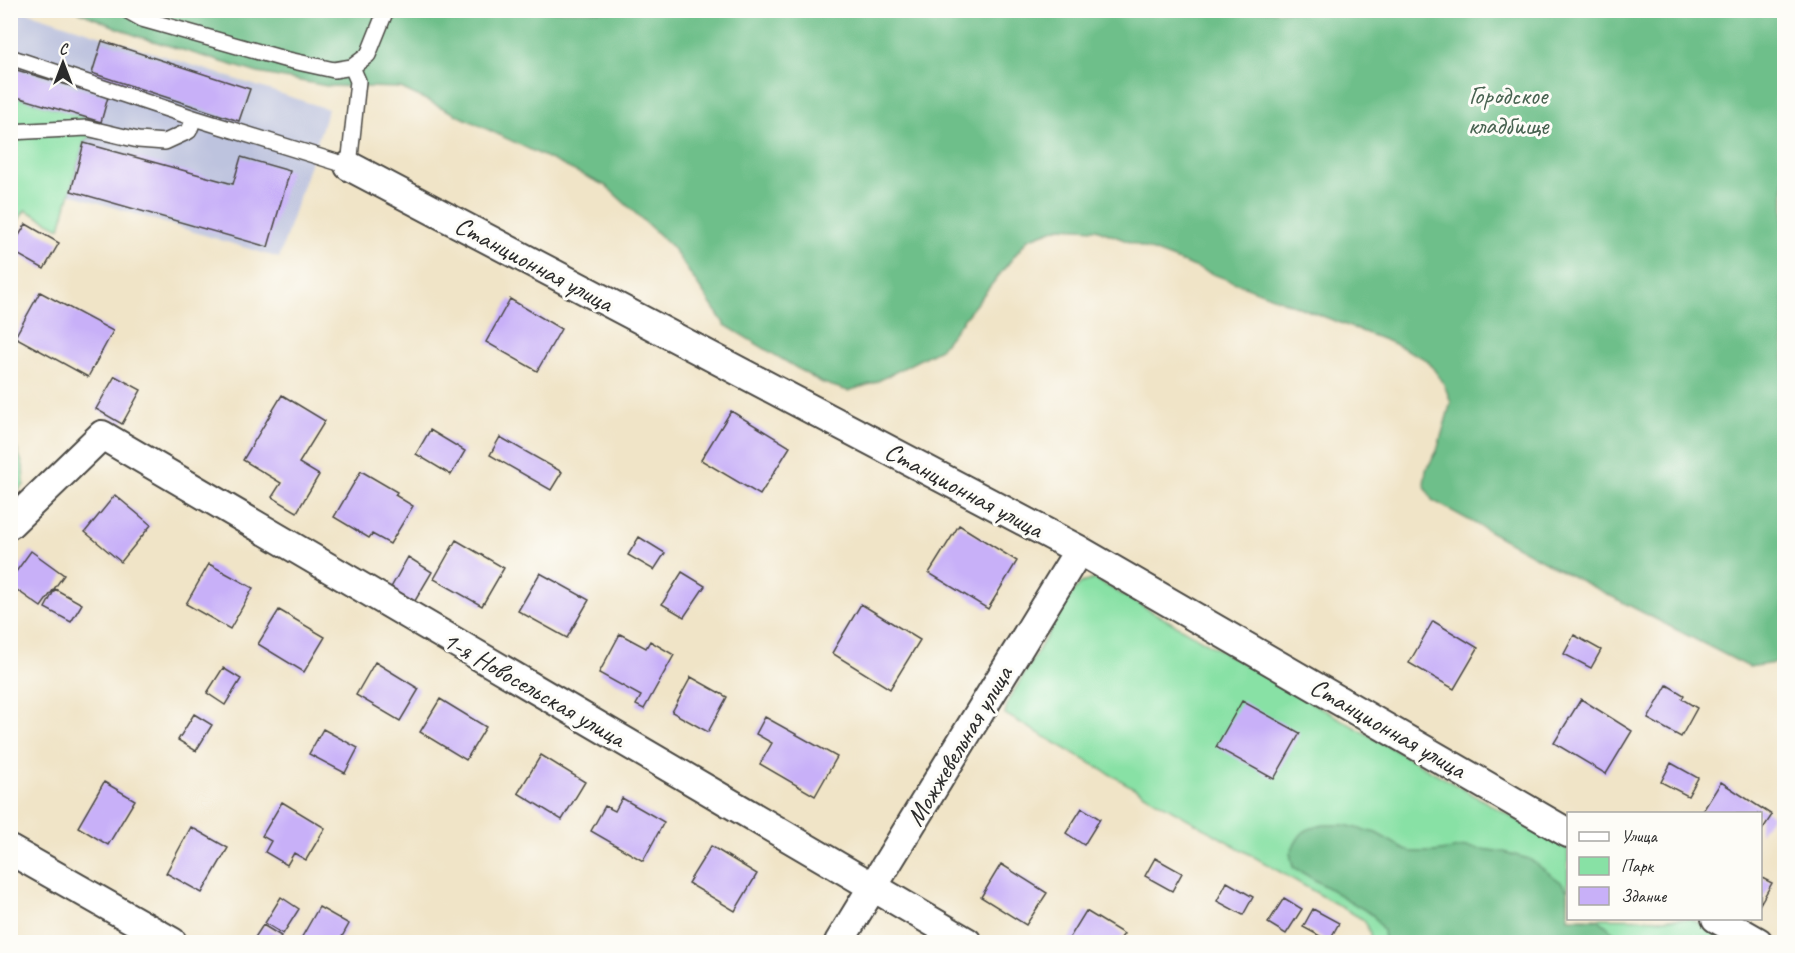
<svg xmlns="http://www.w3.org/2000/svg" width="1795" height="953" viewBox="0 0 1795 953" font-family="Caveat,sans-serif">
<rect width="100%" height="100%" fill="#fdfcf7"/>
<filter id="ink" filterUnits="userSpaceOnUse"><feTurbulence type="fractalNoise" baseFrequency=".0167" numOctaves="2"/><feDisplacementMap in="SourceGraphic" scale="12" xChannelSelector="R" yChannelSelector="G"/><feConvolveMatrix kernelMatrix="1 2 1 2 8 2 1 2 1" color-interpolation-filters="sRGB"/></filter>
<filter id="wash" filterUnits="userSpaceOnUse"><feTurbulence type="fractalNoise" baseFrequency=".008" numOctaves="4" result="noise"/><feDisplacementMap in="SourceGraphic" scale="24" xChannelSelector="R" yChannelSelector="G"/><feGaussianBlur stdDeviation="1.35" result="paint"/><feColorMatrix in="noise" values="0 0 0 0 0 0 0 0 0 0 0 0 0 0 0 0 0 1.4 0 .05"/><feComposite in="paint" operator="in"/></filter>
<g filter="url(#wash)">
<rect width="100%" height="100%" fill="#f0e4c7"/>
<path fill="#bdc3de" d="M11 11H24L328 109 279 258 22 179 11 194Z"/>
<path fill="#88e1a5" stroke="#5a8668" stroke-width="1.5" d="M11 95 101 122 95 137 88 138 84 143 60 228 25 210 11 232Z
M11 434 23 466 24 485 11 498Z
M1095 579 1568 849V918L1691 919 1733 942H1371L1370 934 1364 920 1005 714 1008 701 1073 592 1081 583Z"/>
<path fill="#6ebf8a" stroke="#4c755a" stroke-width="1.5" d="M77 11H1784V656L1774 663 1749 667 1560 570 1432 500 1424 484 1426 470 1437 451 1451 402 1443 382 1427 360 1395 344 1096 229 1060 227 1028 239 940 349 874 383 848 391 820 382 725 325 672 247 606 186 401 88 327 86 258 73 137 36Z
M1324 825H1345L1376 833 1410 852H1434L1466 847 1504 852 1529 859 1561 882 1568 891V918L1598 919 1625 942H1384L1383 930 1373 915 1293 867 1290 853C1300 833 1302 829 1324 825Z"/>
<g id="blocks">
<path fill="#c8b0f8" d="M102 41 250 89 239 121 92 73Z
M10 68 108 97 101 122 10 95Z
M84 143 233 184 241 157 290 171 268 247 71 191Z
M26 224 59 243 44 269 10 250Z
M40 292 113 331 88 377 15 337Z
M510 299 561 329 537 371 486 342Z
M115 376 141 390 122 424 96 409Z
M282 395 325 421 299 463 319 475 297 512 272 497 281 483 243 460Z
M731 411 790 447 760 495 701 460Z
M430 430 465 451 451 475 416 454Z
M500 437 562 472 551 490 490 455Z
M361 471 397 492 395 495 413 506 390 544 372 534 369 538 334 517Z
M115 495 151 525 121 562 85 532Z
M959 525 1017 561 988 609 929 573Z
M639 537 665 553 654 570 628 555Z
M456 540 504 568 482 606 434 579Z
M31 551 64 575 41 607 10 585V580Z
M408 557 432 572 412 606 388 593Z
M209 564 253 588 230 629 186 604Z
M682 572 705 586 684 617 662 604Z
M540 573 589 600 567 638 518 611Z
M55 589 82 604 71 622 45 608Z
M861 604 920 640 890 689 832 653Z
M279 610 325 637 304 672 258 644Z
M1433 621 1478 648 1454 689 1409 663Z
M620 634 646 648 650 641 674 655 644 709 636 705 641 696 599 673Z
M1574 635 1601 650 1591 668 1564 654Z
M375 662 419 689 400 721 356 695Z
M223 668 241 679 225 705 207 693Z
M691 677 727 697 708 732 672 712Z
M1667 685 1684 695 1682 699 1697 708 1681 737 1648 719Z
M440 699 486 727 466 760 420 732Z
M1581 699 1632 731 1606 774 1554 743Z
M1242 701 1300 733 1274 779 1216 747Z
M194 714 212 725 196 751 178 740Z
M765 717 837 757 815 796 760 764 772 743 756 734Z
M323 729 358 748 345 773 309 754Z
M541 755 585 782 562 820 518 793Z
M1671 763 1698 778 1688 796 1661 782Z
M104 782 135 800 108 845 78 827Z
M1721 782 1772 815 1760 833V814H1701Z
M622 798 664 822 643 861 591 831 605 806 615 811Z
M282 802 325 828 306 860 294 853 287 865 265 852 271 841 262 836Z
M1082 808 1100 819 1084 845 1066 833Z
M191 827 228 848 202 893 166 873Z
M711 846 757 874 735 911 688 883Z
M1155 858 1182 873 1172 891 1145 876Z
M1001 864 1047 893 1026 925 981 897Z
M1760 877 1772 883 1760 904Z
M1227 882 1253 897 1243 915 1217 901Z
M281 897 299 909 283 934 265 923Z
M1284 898 1302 909 1286 934 1268 923Z
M319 907 349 924 339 942H299Z
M1313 909 1339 923 1329 941 1303 927Z
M1086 911 1124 934 1118 942H1067Z
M263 925 281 936 277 942H252Z"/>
</g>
</g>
<g filter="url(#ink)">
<use href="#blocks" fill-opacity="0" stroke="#494742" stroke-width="1.5"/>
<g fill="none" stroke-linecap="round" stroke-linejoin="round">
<g stroke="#494742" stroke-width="18">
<path id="service" d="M126 10 142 19 284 59 334 70 352 67 368 55 386 10
M10 57 194 118 349 166 358 81 352 67
M10 132 87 128 138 140 165 142 189 131 194 118"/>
</g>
<g stroke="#494742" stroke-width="32">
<path id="minor" d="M349 166 1079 550 1568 833
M10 524 102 435 967 942
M10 850 172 942
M1716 918 1758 942
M839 942 1079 550"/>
</g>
<use href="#service" stroke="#fff" stroke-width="15"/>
<use href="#minor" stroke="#fff" stroke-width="28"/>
</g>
</g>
<g text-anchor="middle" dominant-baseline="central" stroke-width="6" stroke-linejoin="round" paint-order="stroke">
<g font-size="26" fill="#476250" stroke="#fdfcf7">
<text x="1508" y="95">Городское<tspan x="1508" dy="30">кладбище</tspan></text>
</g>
<g font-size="26" fill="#2b2b2b" stroke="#fdfcf7">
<text transform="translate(534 264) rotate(28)">Станционная улица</text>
<text transform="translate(964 490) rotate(28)">Станционная улица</text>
<text transform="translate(534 689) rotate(30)">1-я Новосельская улица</text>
<text transform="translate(1388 728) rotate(30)">Станционная улица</text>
<text transform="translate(959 746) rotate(-59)">Можжевельная улица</text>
</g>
</g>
<rect width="1795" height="953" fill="none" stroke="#fdfcf7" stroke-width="36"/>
<rect x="1567" y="812" width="195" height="108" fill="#fdfcf7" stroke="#a9a8a5" stroke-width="1.5"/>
<rect x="1579" y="832" width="30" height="9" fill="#ffffff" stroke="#a9a8a5" stroke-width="1.5"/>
<text x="1621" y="842" font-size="18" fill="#2b2b2b">Улица</text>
<rect x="1579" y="857" width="30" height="18" fill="#88e1a5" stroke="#a9a8a5" stroke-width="1.5"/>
<text x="1621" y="872" font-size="18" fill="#2b2b2b">Парк</text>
<rect x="1579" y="887" width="30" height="18" fill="#c8b0f8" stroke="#a9a8a5" stroke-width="1.5"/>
<text x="1621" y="902" font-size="18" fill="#2b2b2b">Здание</text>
<g transform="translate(63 63)" stroke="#fdfcf7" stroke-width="4.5" paint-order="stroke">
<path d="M0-4.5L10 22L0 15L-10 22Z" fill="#2b2b2b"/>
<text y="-9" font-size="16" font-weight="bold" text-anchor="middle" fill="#2b2b2b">С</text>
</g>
</svg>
